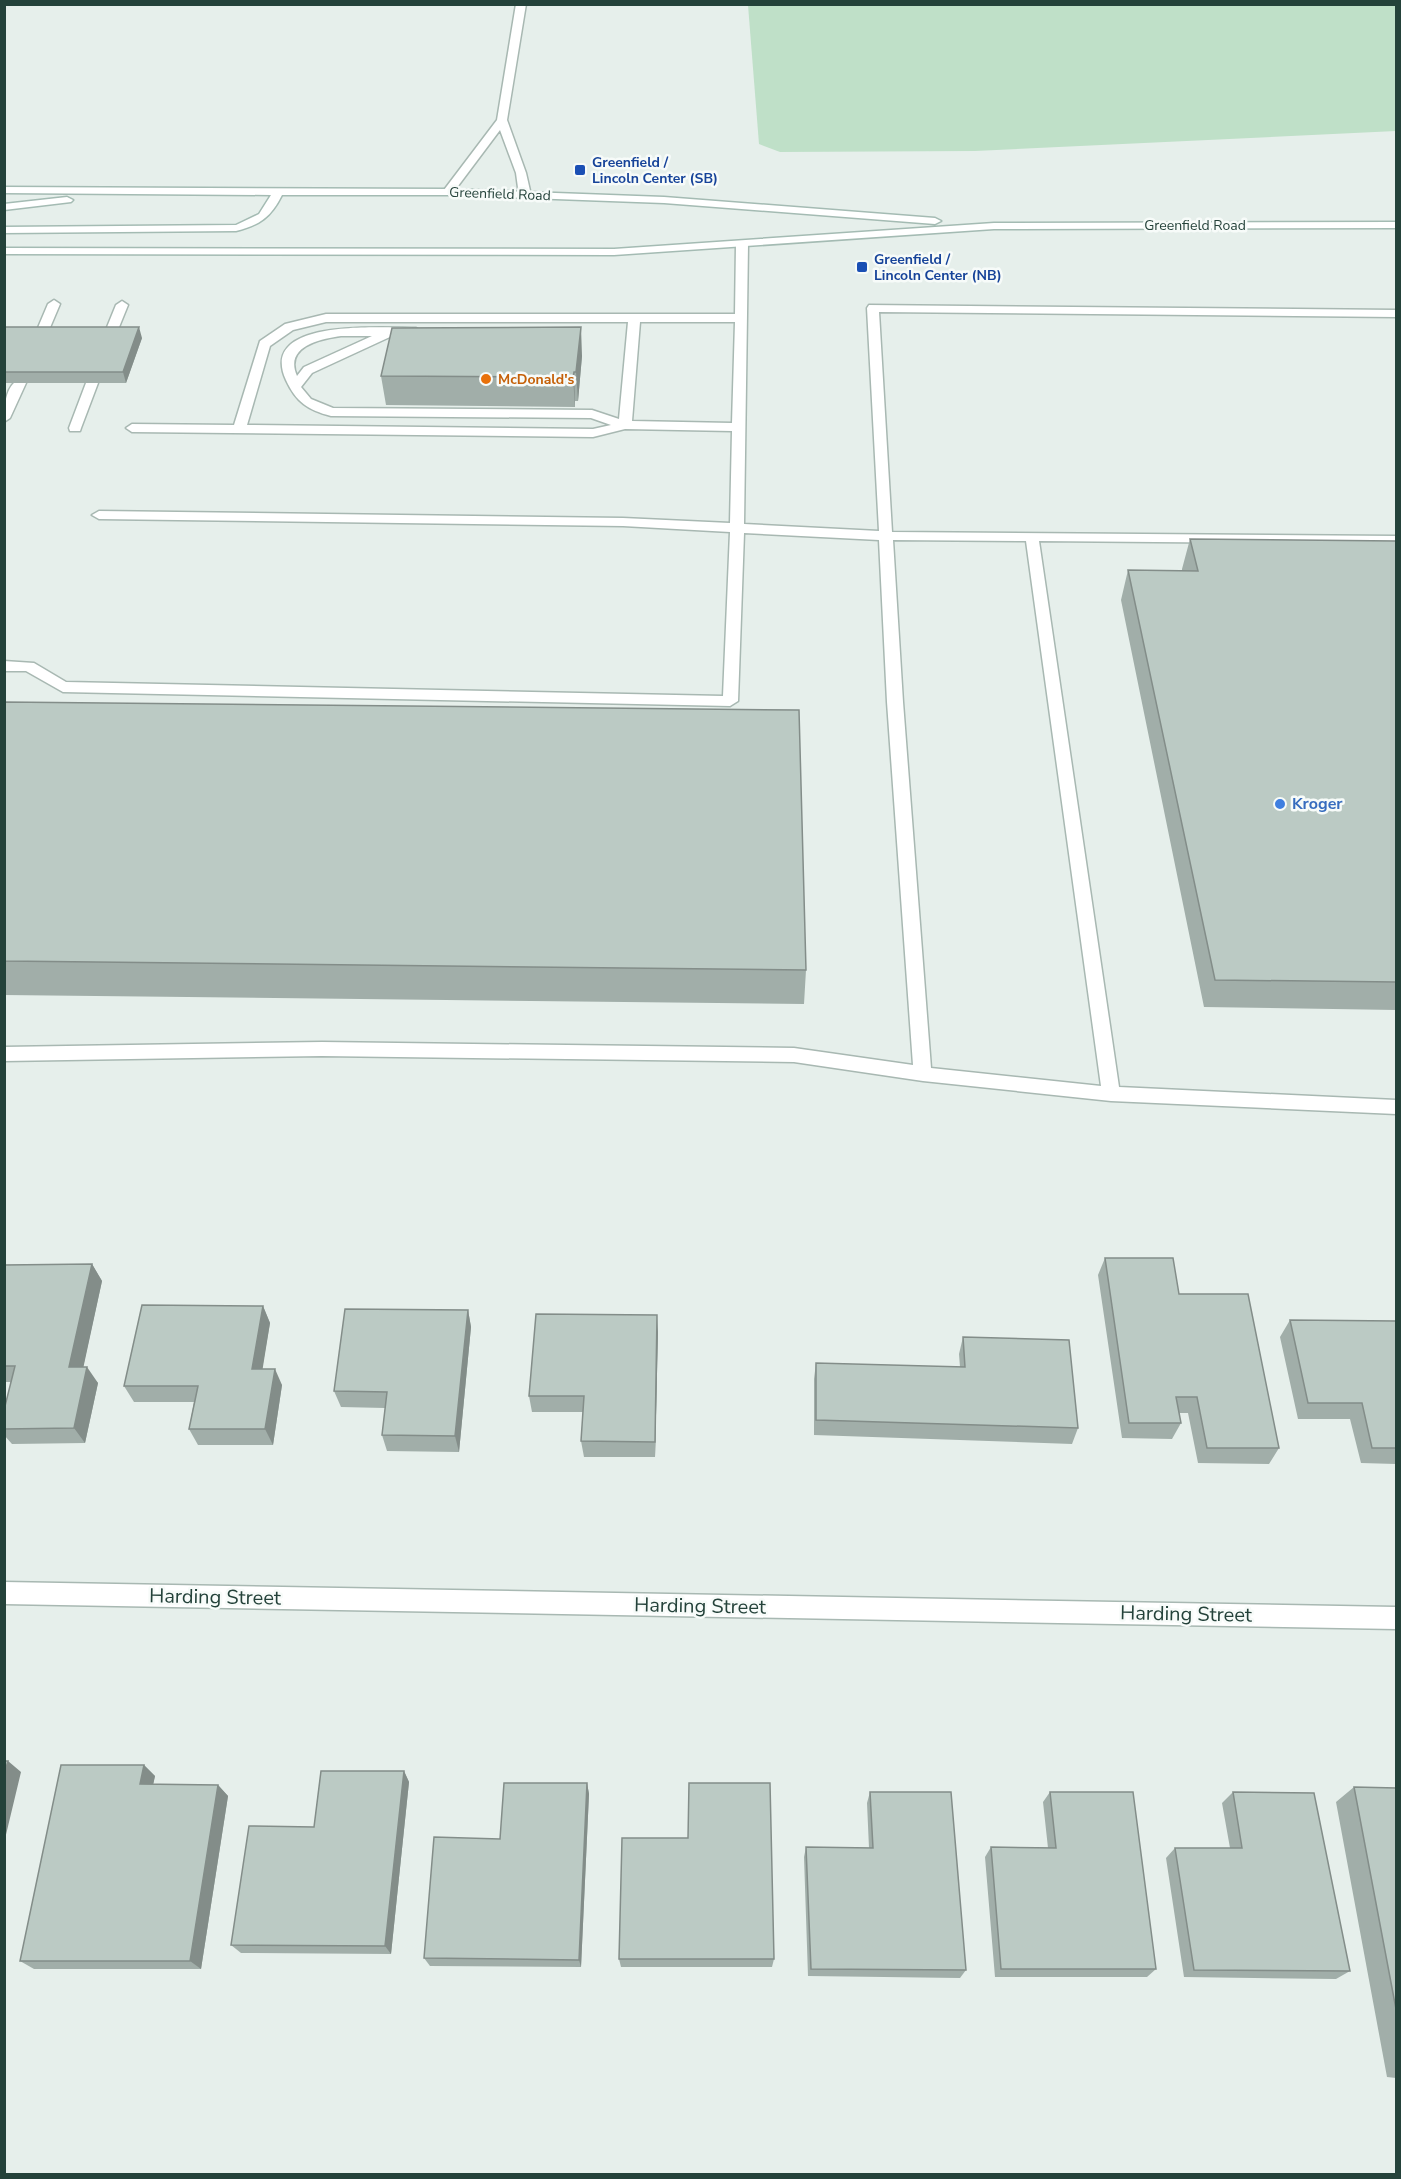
<svg xmlns="http://www.w3.org/2000/svg" width="1401" height="2179" viewBox="0 0 1401 2179" font-family="'Nunito Sans',sans-serif">
<rect width="100%" height="100%" fill="#e6efeb"/>
<path fill="#bfe0c8" d="M748 5H1396V131L975 151 780 152 759 144Z"/>
<g fill="none" stroke-linecap="round" stroke-linejoin="round">
<g stroke="#a8b8b2" stroke-width="3">
<path id="service" d="M516 4H526L507 120 526 173 531 195 525 198 519 195 516 173 500 130 452 194H444V190L497 120Z
M742 241 748 244 744 524 879 531 867 308 869 305 1396 310V317L879 312 892 532 1396 536V544L1039 541 1119 1087 1396 1100V1114L1111 1101 923 1081 794 1062 322 1056 4 1061V1047L322 1042 794 1048 913 1065 887 702 879 540 744 533 738 701 730 706 63 692 26 671H4V661L34 663 66 682 723 696 730 532 623 526 99 519 92 515 99 511 623 518 730 523 732 431 625 429 593 437 132 432 126 428 132 424 234 425 260 341 285 324 326 314H735L736 244ZM326 322H628L619 419 592 410 333 408 311 399 301 387 312 373 392 336H416L422 332 416 328C385 328 257 317 286 380 296 402 308 410 331 416L591 418 611 425 593 429 247 425 270 346 293 330ZM640 322H735L732 423 632 421ZM341 336H372L304 367 297 376C284 347 319 339 341 336ZM893 540 1026 541 1101 1086 931 1068 903 702Z
M54 300 60 304 46 337 44 340H36L34 337 48 304Z
M122 301 128 305 115 337 113 340H105L103 337 116 305Z
M20 379 26 383 10 418 4 422C4 408 5 385 20 379Z
M92 379 98 383 81 428 80 431H70L69 428 86 383Z"/>
</g>
<g stroke="#a8b8b2" stroke-width="3">
<path id="minor" d="M4 1582 1396 1607V1629L4 1604Z"/>
</g>
<g stroke="#a4bbb3" stroke-width="3">
<path id="secondary" d="M4 187 448 189 664 197 935 218 941 221 935 224 664 203 448 195H282C271 217 260 225 236 231L4 233V227L236 225 259 214 271 195 4 193Z
M67 197 73 200 71 202 4 210V204Z
M1396 222V228L994 229 614 255 4 254V248L614 249 994 223Z"/>
</g>
<use href="#service" fill="#fff" fill-rule="evenodd"/>
<use href="#minor" fill="#fff" fill-rule="evenodd"/>
<use href="#secondary" fill="#fff" fill-rule="evenodd"/>
</g>
<path fill="#a1aea9" d="M4 327 142 338 126 383H4Z
M582 356 578 401H575V407L386 405 381 376Z
M1190 539 1396 541V1010L1204 1007 1121 600 1128 570 1182 571V569Z
M4 702 806 970 804 1004 4 995Z
M1105 1258 1179 1294 1279 1448 1269 1464 1198 1463 1188 1413H1179L1181 1423 1172 1439 1122 1438 1098 1275Z
M92 1264 102 1281 83 1367 98 1383 85 1443 12 1444 4 1435V1410L11 1382H4V1265Z
M263 1306 270 1323 262 1369 282 1385 273 1445H198L189 1429 194 1402H134L124 1386Z
M468 1310 471 1327 459 1452 387 1451 382 1435 385 1408 341 1407 334 1391Z
M1290 1320 1396 1321V1464L1361 1463 1350 1419H1298L1280 1337Z
M658 1332 655 1457H584L581 1441 583 1412H532L529 1396Z
M963 1337 1078 1428 1072 1444 814 1435V1379L816 1363 960 1367 959 1354Z
M144 1765 155 1776 153 1784 218 1785 228 1796 201 1969H34L20 1961Z
M404 1771 409 1782 391 1954 241 1953 231 1945 314 1827Z
M587 1783 589 1794 581 1967 430 1966 424 1958 500 1839Z
M1354 1787 1396 1788V2078L1387 2077 1336 1802Z
M870 1792 966 1970 960 1978 808 1976 804 1857 806 1847 869 1848 867 1803Z
M1050 1792 1156 1969 1147 1977H995L985 1857 991 1847 1048 1848 1043 1802Z
M1233 1792 1350 1971 1336 1979 1184 1977 1166 1858 1175 1848H1230L1222 1803Z
M688 1838 774 1959 772 1967H621L619 1959Z"/>
<path fill="#838d89" d="M139 327 142 338 126 383 123 372Z
M581 327 582 356 578 401 576 372Z
M574 372 575 401V407L573 377Z
M92 1264 102 1281 80 1383 69 1367Z
M263 1306 270 1323 260 1385 252 1369Z
M468 1310 471 1327 459 1452 455 1436Z
M657 1315 658 1332 655 1457V1442Z
M87 1367 98 1383 85 1443 74 1428Z
M275 1369 282 1385 273 1445 265 1429Z
M8 1761 21 1772 4 1843V1774Z
M144 1765 155 1776 151 1795 140 1784Z
M404 1771 409 1782 391 1954 385 1946Z
M587 1783 589 1794 581 1967 579 1960Z
M218 1785 228 1796 201 1969 190 1961Z"/>
<path fill="#bbcac4" stroke="#838d89" stroke-width="1.5" d="M4 327H139L123 372H4Z
M581 327 576 372H574L573 377 381 376 392 328Z
M1190 539 1396 541V982L1215 980 1128 570 1198 571Z
M4 702 799 710 806 970 4 961Z
M1105 1258H1173L1179 1294H1248L1279 1448H1207L1197 1397H1176L1181 1423H1129Z
M92 1264 69 1367H87L74 1428 4 1429V1410L15 1366H4V1265Z
M142 1305 263 1306 252 1369H275L265 1429H189L198 1386H124Z
M345 1309 468 1310 455 1436 382 1435 387 1392 334 1391Z
M536 1314 657 1315 655 1442 581 1441 584 1396H529Z
M1290 1320 1396 1321V1448H1372L1362 1403H1308Z
M963 1337 1069 1340 1078 1428 816 1420V1363L965 1367Z
M4 1761H8L4 1774Z
M61 1765H144L140 1784 218 1785 190 1961H20Z
M321 1771H404L385 1946 231 1945 249 1826 314 1827Z
M504 1783H587L579 1960 424 1958 434 1837 500 1839Z
M689 1783H770L774 1959H619L622 1838H688Z
M1354 1787 1396 1788V2009Z
M870 1792H951L966 1970 811 1969 806 1847 873 1848Z
M1050 1792H1133L1156 1969H1001L991 1847 1056 1848Z
M1233 1792 1314 1793 1350 1971 1194 1970 1175 1848H1242Z"/>
<g fill="#1a4fb4" stroke="#f7fbf9" stroke-width="2">
<rect x="574" y="164" width="12" height="12" rx="3"/>
<rect x="856" y="261" width="12" height="12" rx="3"/>
</g>
<circle fill="#e8710a" stroke="#f7fbf9" stroke-width="2" cx="486" cy="379" r="6"/>
<circle fill="#3f7fe0" stroke="#f7fbf9" stroke-width="2" cx="1280" cy="804" r="6"/>
<g text-anchor="middle" dominant-baseline="central" stroke-width="5" stroke-linejoin="round" paint-order="stroke">
<g font-size="14" font-weight="bold" fill="#164399" stroke="#f7fbf9" text-anchor="start">
<text x="592" y="162">Greenfield /<tspan x="592" dy="16">Lincoln Center (SB)</tspan></text>
<text x="874" y="259">Greenfield /<tspan x="874" dy="16">Lincoln Center (NB)</tspan></text>
</g>
<g font-size="14" fill="#24423a" stroke="#f7fbf9">
<text transform="translate(500 194) rotate(2)">Greenfield Road</text>
<text x="1195" y="225">Greenfield Road</text>
</g>
<g font-size="14" font-weight="bold" fill="#c56008" stroke="#f7fbf9" text-anchor="start">
<text x="498" y="379">McDonald's</text>
</g>
<g font-size="16" font-weight="bold" fill="#366cbe" stroke="#f7fbf9" text-anchor="start">
<text x="1292" y="804">Kroger</text>
</g>
<g font-size="20" fill="#24423a" stroke="#f7fbf9">
<text transform="translate(215 1597) rotate(1)">Harding Street</text>
<text transform="translate(700 1606) rotate(1)">Harding Street</text>
<text transform="translate(1186 1614) rotate(1)">Harding Street</text>
</g>
</g>
<rect width="1401" height="2179" fill="none" stroke="#24423a" stroke-width="12"/>
</svg>
